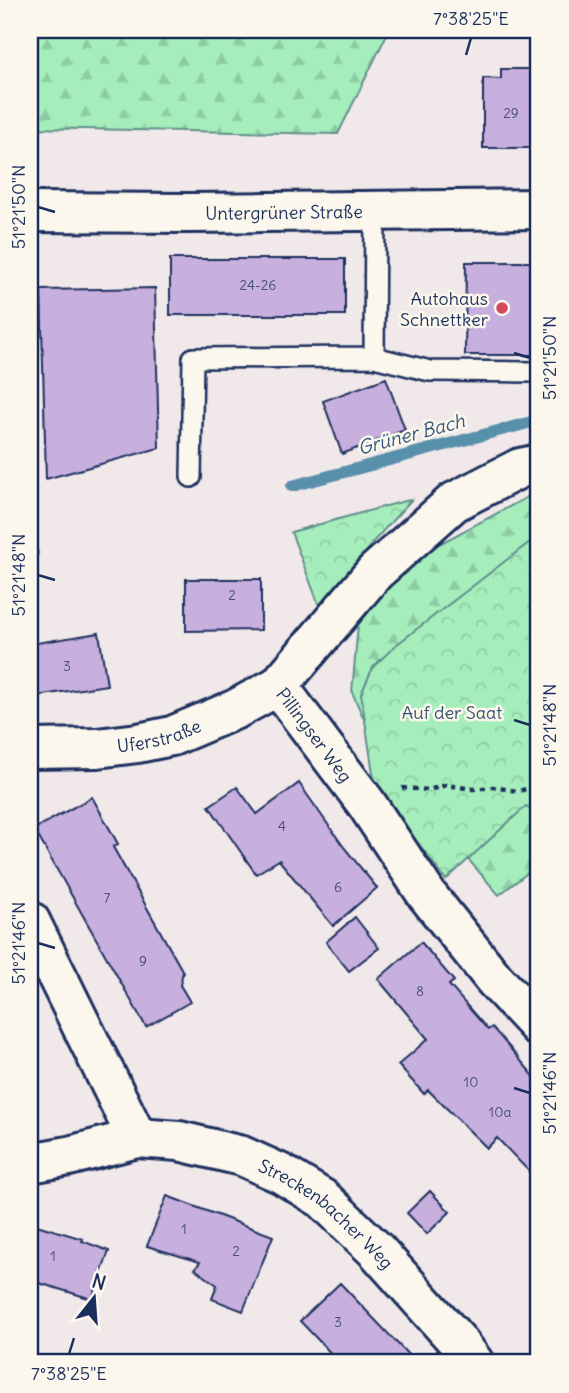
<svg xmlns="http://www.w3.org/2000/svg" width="569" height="1393" viewBox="0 0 569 1393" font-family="Delius,sans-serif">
<defs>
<pattern id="forest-firs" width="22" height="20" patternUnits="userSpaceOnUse" patternTransform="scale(1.75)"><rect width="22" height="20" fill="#a5edbb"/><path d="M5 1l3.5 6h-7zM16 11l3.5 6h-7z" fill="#8dcca3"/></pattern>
<pattern id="park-crowns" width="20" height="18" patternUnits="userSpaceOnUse" patternTransform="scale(1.75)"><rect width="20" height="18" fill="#a5edbb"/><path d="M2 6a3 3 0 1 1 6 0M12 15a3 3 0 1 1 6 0" fill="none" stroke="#8dcca3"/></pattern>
</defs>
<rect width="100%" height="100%" fill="#f1e9e9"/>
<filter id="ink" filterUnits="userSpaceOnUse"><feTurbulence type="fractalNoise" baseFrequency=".0143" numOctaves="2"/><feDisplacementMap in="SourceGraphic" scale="14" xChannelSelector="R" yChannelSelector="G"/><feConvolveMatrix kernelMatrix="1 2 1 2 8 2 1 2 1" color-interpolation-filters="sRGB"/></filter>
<g filter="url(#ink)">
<path fill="url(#forest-firs)" stroke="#608e8c" stroke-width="2" d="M30 30H389L338 134 30 128Z
M535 493H539V864L499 895 382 760 352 692 358 625 409 560Z"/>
<path fill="url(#park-crowns)" stroke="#608e8c" stroke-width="2" d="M412 499 372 543 324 618 291 532Z
M539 535V814L526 806 446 880 375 786 361 694 373 667 396 645Z"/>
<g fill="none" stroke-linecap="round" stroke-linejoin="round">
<path stroke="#5990ac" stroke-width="12" d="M292 486 539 420
M30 553H33"/>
</g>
<path fill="#c7afde" stroke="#1b2f5e" stroke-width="2" d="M501 69H539V148H483V78L501 79Z
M170 259H345V315H170Z
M466 262H539V355H465Z
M155 288 159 448 46 479 41 290Z
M386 378 405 430 342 454 323 401Z
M186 579H261V630L186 631Z
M99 633 107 685 30 697V644Z
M299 783 343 846 377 888 333 926 279 860 256 874 209 806 237 787 257 814Z
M92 797 118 844 113 847 183 972 180 985 190 1002 146 1027 34 829Z
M355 917 379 948 349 971 326 942Z
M421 942 454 981 449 985 488 1030 492 1027 539 1082V1182L497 1138 487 1148 428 1090 424 1094 398 1065 428 1039 378 979Z
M430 1191 450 1212 427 1234 407 1213Z
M167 1196 273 1236 243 1311 212 1299 217 1285 195 1269 200 1262 147 1246Z
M30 1223 83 1239 82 1241 109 1251 92 1299 39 1283 30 1277Z
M340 1283 416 1363H340L300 1321Z"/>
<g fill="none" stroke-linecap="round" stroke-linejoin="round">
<g stroke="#1b2f5e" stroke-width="24">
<path id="service" d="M374 357 430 371 539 372
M191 477 193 358 374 357 375 211"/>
</g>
<g stroke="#1b2f5e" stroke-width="44">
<g id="minor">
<path id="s1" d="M278 686 366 803 427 895 494 979 539 1027"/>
<path id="s2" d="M30 749 97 748 138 743 172 736 236 709 278 686 375 572 454 502 520 468 539 464"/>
<path d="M30 921 137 1138"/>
<path id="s3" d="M30 1163 69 1156 137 1138 179 1141 242 1156 282 1174 323 1199 377 1251 460 1344 474 1363"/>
</g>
</g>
<g stroke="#1b2f5e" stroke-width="44">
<g id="secondary">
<path id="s4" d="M30 212 189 213 539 209"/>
</g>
</g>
<path stroke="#1b2f5e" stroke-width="4.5" stroke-dasharray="5 5" stroke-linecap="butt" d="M402 788 429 790 446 785 473 789 492 787 518 791 539 786"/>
<use href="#service" stroke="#fbf7ec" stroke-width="19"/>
<use href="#minor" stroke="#fbf7ec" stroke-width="38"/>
<use href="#secondary" stroke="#fbf7ec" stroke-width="38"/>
</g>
</g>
<path fill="none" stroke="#1b2f5e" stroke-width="2.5" d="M466 55 471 38M38 207 55 212M514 353 530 358M38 575 55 580M514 720 530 725M38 943 55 948M514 1088 530 1093M69 1354 74 1338"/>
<circle fill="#d1495b" stroke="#fbf7ec" stroke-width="2.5" cx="502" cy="308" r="7"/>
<g text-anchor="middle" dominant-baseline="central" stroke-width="5" stroke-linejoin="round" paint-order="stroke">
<g font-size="14" fill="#464f7e">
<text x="511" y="113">29</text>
<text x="258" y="285">24-26</text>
<text x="232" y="595">2</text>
<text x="67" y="666">3</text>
<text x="282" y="826">4</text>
<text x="338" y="887">6</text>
<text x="107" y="898">7</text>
<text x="143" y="961">9</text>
<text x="420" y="991">8</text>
<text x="471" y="1082">10</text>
<text x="500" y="1112">10a</text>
<text x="184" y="1229">1</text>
<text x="236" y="1251">2</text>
<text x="53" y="1256">1</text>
<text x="338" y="1322">3</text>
</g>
<g font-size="18" fill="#1b2f5e" stroke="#fbf7ec">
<text stroke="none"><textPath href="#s4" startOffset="254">Untergrüner Straße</textPath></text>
<text stroke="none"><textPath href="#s2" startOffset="130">Uferstraße</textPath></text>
<text stroke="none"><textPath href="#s1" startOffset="61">Pillingser Weg</textPath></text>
<text stroke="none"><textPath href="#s3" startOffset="320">Streckenbacher Weg</textPath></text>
</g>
<g font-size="18" fill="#1b2f5e" stroke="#fbf7ec" text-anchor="end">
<text x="488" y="298">Autohaus<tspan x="488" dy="21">Schnettker</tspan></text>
</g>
<g font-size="18" fill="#375571" stroke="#fbf7ec">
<text x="452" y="712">Auf der Saat</text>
</g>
<g font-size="19" font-style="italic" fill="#35587e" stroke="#fbf7ec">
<text transform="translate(411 434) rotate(-15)">Grüner Bach</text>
</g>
</g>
<rect width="569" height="1393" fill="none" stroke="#fbf7ec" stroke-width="77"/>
<g transform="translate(94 1298) rotate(17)" stroke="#fbf7ec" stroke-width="5" paint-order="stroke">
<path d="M0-5L12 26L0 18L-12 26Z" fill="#1b2f5e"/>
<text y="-10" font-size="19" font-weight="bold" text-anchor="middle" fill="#1b2f5e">N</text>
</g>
<rect x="38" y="38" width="492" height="1316" fill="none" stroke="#1b2f5e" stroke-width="2.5"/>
<g font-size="18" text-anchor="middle" fill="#1b2f5e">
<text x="471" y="25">7°38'25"E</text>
<text transform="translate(19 207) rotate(-90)" y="6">51°21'50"N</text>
<text transform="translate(550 358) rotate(-90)" y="6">51°21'50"N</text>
<text transform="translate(19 575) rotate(-90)" y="6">51°21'48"N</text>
<text transform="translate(550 725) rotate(-90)" y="6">51°21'48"N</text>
<text transform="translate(19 943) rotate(-90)" y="6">51°21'46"N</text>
<text transform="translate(550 1093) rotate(-90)" y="6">51°21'46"N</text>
<text x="69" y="1380">7°38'25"E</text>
</g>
</svg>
